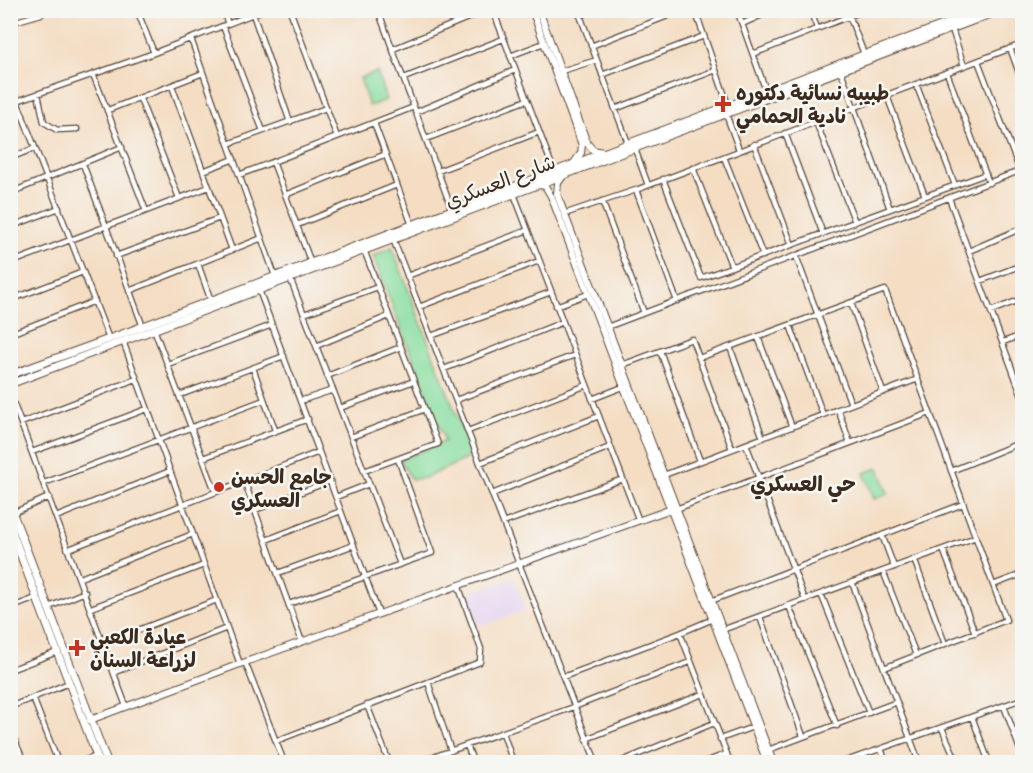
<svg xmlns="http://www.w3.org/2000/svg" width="1033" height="773" viewBox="0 0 1033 773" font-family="'Patrick Hand','Playpen Sans Arabic',sans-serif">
<rect width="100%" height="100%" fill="#f6f6f2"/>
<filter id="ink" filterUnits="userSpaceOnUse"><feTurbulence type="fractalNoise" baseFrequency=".0167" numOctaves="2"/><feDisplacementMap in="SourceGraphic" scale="12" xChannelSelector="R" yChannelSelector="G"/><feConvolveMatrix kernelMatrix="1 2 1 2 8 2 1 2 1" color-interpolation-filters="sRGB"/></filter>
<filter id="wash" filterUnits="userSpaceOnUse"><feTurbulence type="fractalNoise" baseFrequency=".008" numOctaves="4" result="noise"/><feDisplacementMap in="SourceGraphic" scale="24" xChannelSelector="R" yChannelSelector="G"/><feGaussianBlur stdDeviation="1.35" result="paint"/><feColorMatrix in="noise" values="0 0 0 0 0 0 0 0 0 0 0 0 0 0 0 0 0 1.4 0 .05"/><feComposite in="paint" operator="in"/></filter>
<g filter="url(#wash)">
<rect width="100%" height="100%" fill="#f4ddc2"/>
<path fill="#e5d3f1" d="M514 578 526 610 478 627 466 594Z"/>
<path fill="#89dea0" stroke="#62845f" stroke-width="1.5" d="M377 72 386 100 369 106 360 78Z
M392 247 472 456 425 478 411 479 400 460 445 441 373 256Z
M879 468 888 494 874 499 864 473Z"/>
</g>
<g filter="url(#ink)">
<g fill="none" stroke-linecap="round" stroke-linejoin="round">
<g stroke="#574537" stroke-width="7">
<path id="minor" d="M137 10 154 53
M223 10 228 24
M290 10 337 137
M378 10 452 210
M493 10 554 171
M578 10 628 143
M695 10 728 105
M737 10 742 24
M810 10 817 28
M847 10 864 54
M253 14 290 122
M380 15 393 10
M580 16 593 10
M10 23 41 14 47 10
M223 26 263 131
M952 29 964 66
M191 39 275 276
M591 46 683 10
M1010 48 1022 81
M393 49 487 10
M753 54 865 10
M510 56 544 43
M978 61 1020 171
M561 71 597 60
M841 71 890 209
M947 73 989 183
M93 74 146 211
M602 75 704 36
M404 78 503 39
M10 83 109 339
M916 84 955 185
M172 86 232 250
M766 91 742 24 773 10
M38 94 44 122 57 130 77 129
M887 96 925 196
M140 99 179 198
M17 101 154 53 263 10
M615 109 716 70
M108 110 203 73
M416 112 515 70
M726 114 739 150
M10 120 23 115
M816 122 855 222
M374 123 412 225
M785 133 823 234
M426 139 527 100
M228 144 326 108
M754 144 792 245
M635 149 648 185
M724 157 763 256
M10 158 35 148
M273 162 311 263
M83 164 143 327
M693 168 732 267
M203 171 234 159
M438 171 539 132
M239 175 414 107
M663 179 701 278 986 174
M636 190 677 301
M10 193 122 147
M514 194 639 521
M285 195 386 154
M949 198 1022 396
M602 201 644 313
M564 214 636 190 1022 44
M297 225 397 185
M10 227 59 208
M393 239 596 762
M364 250 438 444 364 471
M969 251 1022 228
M116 256 220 218
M796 256 851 404
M10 263 209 187
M198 264 211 301
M407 276 528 230
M290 278 400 564
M980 281 1022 265
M259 290 379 614
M129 291 262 238
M10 300 83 272
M851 303 883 392
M556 306 588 294
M419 307 539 261
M991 311 1022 299
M304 314 378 287
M790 325 823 415
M607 327 1022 170
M154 329 215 491
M10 334 95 301
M431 336 551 292
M758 337 792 427
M123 341 240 664
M1003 342 1022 335
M316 346 389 316
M730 347 763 438
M660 351 700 461
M699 358 885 290 1006 620 884 668
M168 364 272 325
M622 365 692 339 732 449
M253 368 275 430
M444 369 563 322
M327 376 401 347
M10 394 126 706
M180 395 284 356
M592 399 623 387
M456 400 575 355
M300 401 333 390
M340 408 414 381
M838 409 850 443
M21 423 136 379
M468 431 587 385
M351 437 425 409
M746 444 805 600
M32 452 147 409
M203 458 308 419
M480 463 599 416
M951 471 1022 442
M664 475 918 379
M244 480 302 642
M44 483 264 400
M492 494 610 447
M336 497 369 484
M676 509 930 413
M255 510 330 481
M13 513 49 497
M56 517 170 471
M503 523 623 479
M882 535 894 567
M266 540 341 511
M69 549 319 452
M943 549 975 633
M914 559 945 644
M883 571 916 655
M278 573 354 545
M80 578 193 534
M852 582 919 762
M993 585 1022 574
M821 594 869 713
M711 601 963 504
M289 604 432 553 398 459
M789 606 837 726
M49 607 85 592
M10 608 36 598
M91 608 204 565
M760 617 803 736
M722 630 976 537
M680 633 730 762
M104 643 217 600
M245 662 284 762
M10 670 57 652
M115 672 227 628
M563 677 680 633 713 619
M428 682 451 751
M33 698 58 762
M367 705 389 762
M1004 706 1022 755
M10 707 69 683
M972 717 989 762
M942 728 957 762
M10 729 24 762
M503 733 513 762
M586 739 703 694
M720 739 753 727
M276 741 480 662 481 649 458 585
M467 745 473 762
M881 749 886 762
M768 750 897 702
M80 762 97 756
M419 762 574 707 690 662
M620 762 714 723
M705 762 726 754
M843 762 1022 699"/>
</g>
<g stroke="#574537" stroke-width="8">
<path id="tertiary" d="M532 10 582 145 581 153 574 163
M539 10 587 143 593 150 603 152
M564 175 558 183 557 194 773 762
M539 185 545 186 551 196 767 762
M90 720 240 664 671 509"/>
</g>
<g stroke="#574537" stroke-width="9">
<path id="secondary" d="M10 375 109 339 983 10
M10 384 1001 10
M10 506 107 762
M10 527 99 762"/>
</g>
<use href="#minor" stroke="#fff" stroke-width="4.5"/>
<use href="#tertiary" stroke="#fff" stroke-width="6"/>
<use href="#secondary" stroke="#fff" stroke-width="7"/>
</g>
</g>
<g fill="#c8321e" stroke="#f6f6f2" stroke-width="2">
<path d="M720 95h6v6h6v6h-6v6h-6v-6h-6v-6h6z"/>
<circle cx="219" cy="487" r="6"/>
<path d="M74 639h6v6h6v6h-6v6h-6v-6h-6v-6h6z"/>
</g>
<g text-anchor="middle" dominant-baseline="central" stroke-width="5" stroke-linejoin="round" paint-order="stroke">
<g font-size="20" font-weight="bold" fill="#3b2a1e" stroke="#f6f6f2" text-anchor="start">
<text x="736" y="92">طبيبه نسائية دكتوره<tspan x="736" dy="23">نادية الحمامي</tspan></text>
<text x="231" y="476">جامع الحسن<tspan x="231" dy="23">العسكري</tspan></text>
<text x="90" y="636">عيادة الكعبي<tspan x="90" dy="23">لزراعة السنان</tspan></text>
</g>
<g font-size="20" fill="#3b2a1e" stroke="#f6f6f2">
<text transform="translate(500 181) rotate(-21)">شارع العسكري</text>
</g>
<g font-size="21" font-weight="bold" fill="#3b2a1e" stroke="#f6f6f2">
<text x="803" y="483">حي العسكري</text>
</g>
</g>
<rect width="1033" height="773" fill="none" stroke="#f6f6f2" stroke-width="36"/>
</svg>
